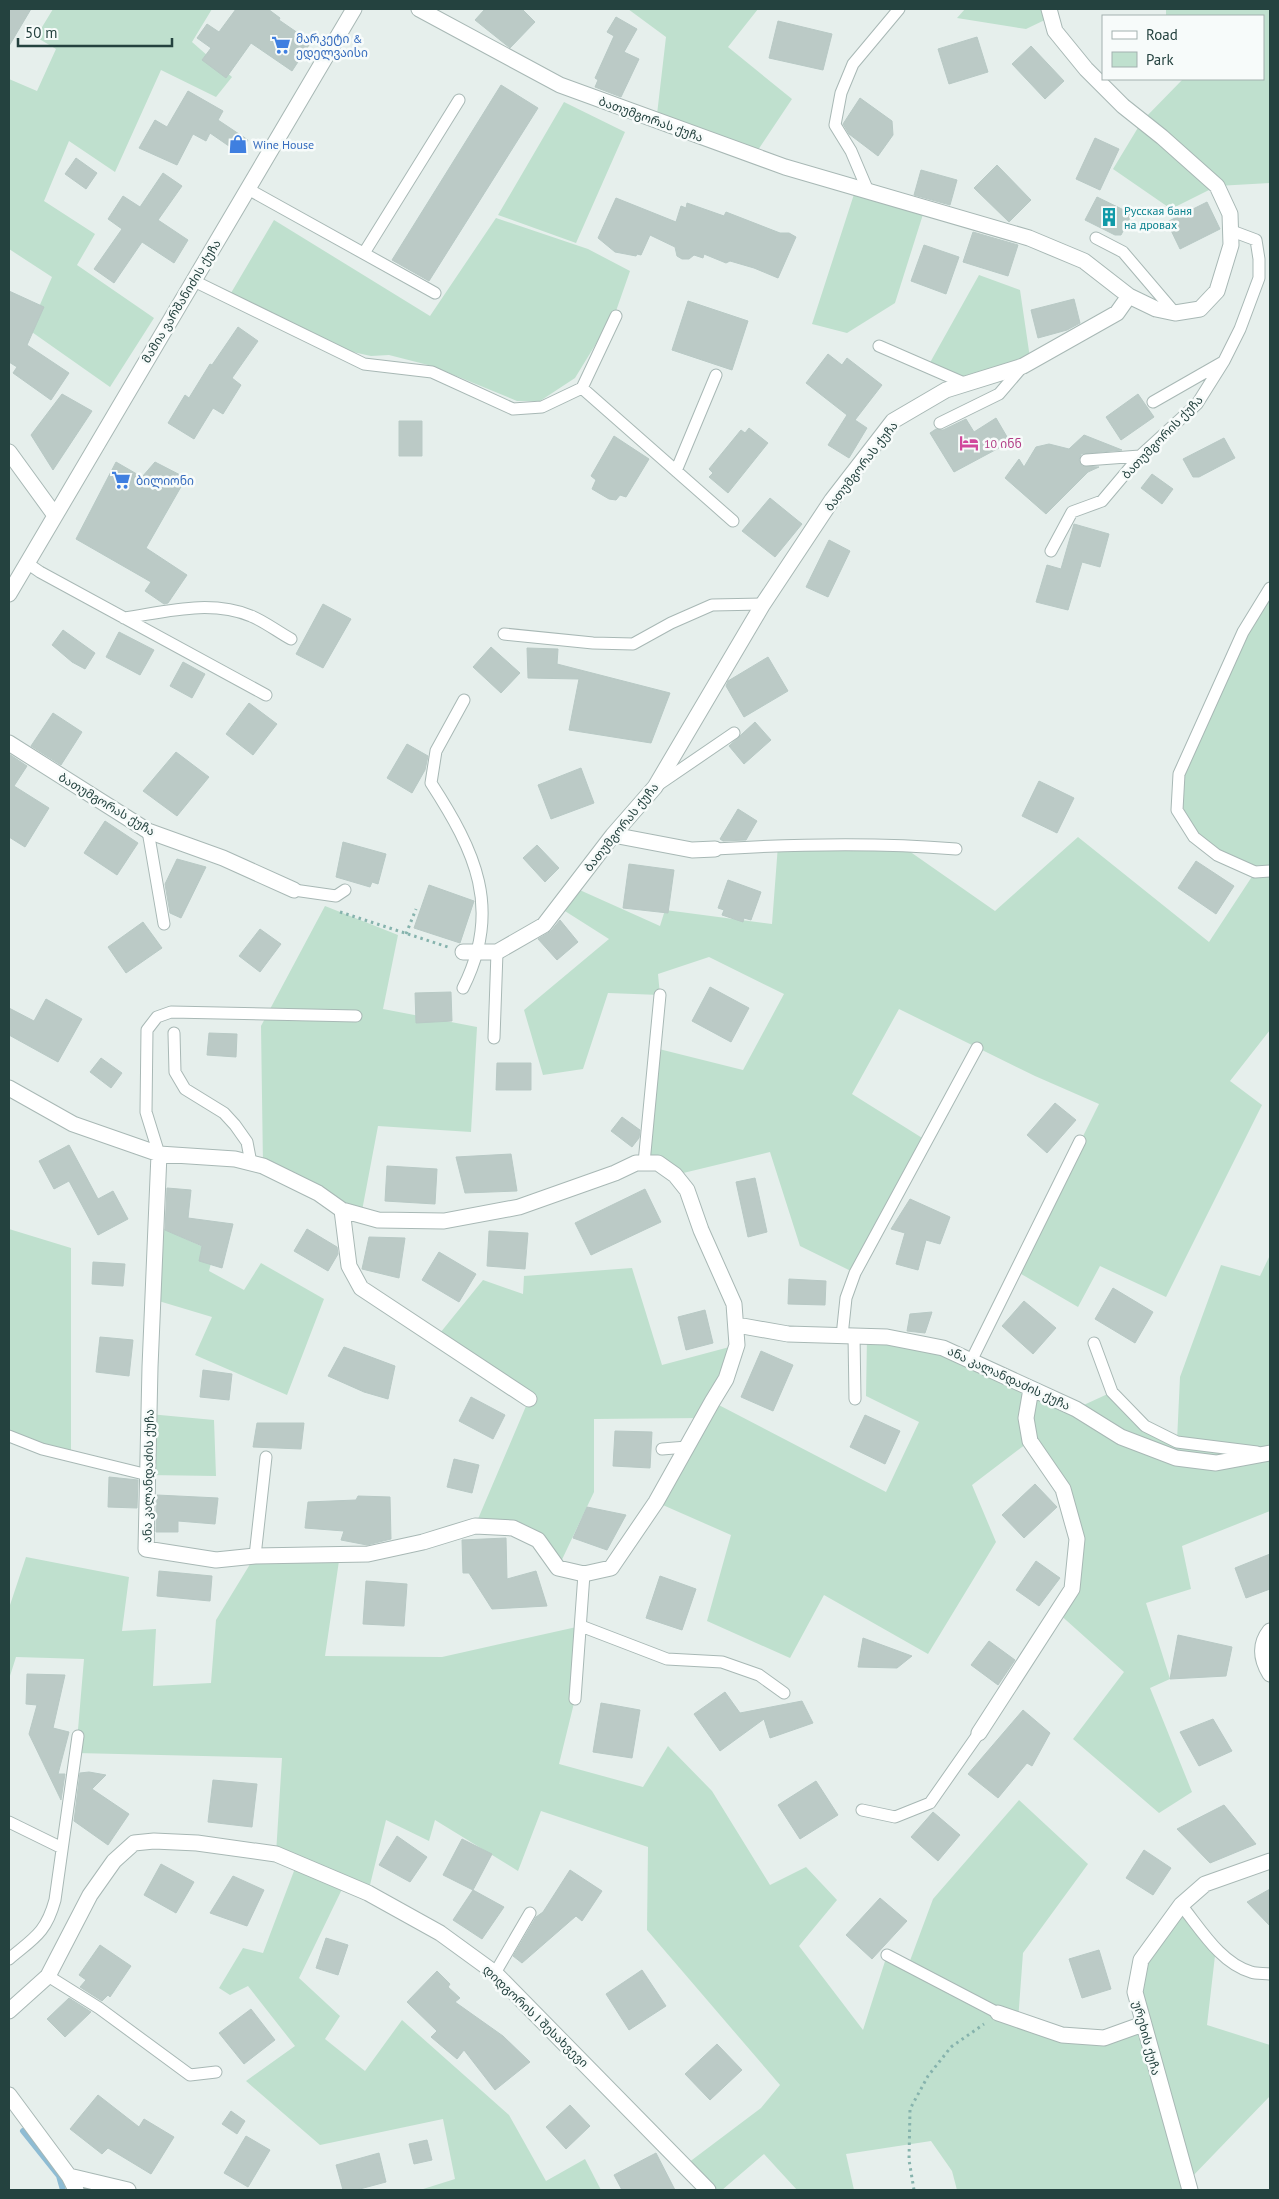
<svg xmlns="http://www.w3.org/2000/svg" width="1279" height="2199" viewBox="0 0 1279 2199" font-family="'PT Sans','Noto Sans Georgian',sans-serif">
<rect width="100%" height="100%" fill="#e6efec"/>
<path fill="#bfe0ce" d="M53 9H212L192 42 232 77 216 97 161 70 115 172 69 141 44 201 95 234 77 265 154 318 110 387 29 330 52 277 9 249V79L37 91 56 49 36 37Z
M628 9H758L728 47 792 99 754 156 656 123 666 37Z
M965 9H1049L1051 17 1026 29 957 18Z
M1166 9H1270V183L1217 186 1171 209 1113 169 1142 121 1183 79H1263V16H1166Z
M564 102 625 132 576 243 498 215Z
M856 188 925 208 895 303 847 333 812 324Z
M496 218 588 249 630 271 616 311 575 378 540 401H517L432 366 389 355 371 356 330 347 231 293 274 220 430 316Z
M979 275 1020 290 1030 358 964 383 927 368Z
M1270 588V1030L1230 1081 1262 1105 1166 1297 1100 1266 1078 1307 1016 1271 1099 1104 1035 1076 899 1009 852 1094 927 1141 855 1273 800 1246 770 1152 675 1175 644 1163 655 1048 743 1070 784 994 709 957 658 974 660 995 608 993 583 1069 543 1075 524 1010 609 939 557 906 573 887 660 926 665 910 772 924 778 845 899 844 995 911 1078 837 1209 942 1255 872 1217 855 1177 810 1179 774Z
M325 906 398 935 383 1009 477 1027 471 1132 378 1126 361 1216 263 1166 261 1026Z
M155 1225 214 1252 209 1271 244 1290 261 1263 324 1299 287 1395 195 1355 212 1317 152 1299Z
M9 1229 71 1248V1456L9 1436Z
M1270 1255V1511L1182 1546 1191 1589 1146 1603 1170 1679 1150 1688 1192 1792 1159 1813 1073 1739 1124 1672 1057 1612 1072 1589 1077 1539 1063 1489 1030 1441 972 1485 996 1542 928 1654 824 1595 790 1658 707 1621 731 1535 656 1502 703 1418 594 1419V1492L558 1568 538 1540 475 1526 529 1399 436 1338 483 1280 523 1294 524 1276 632 1268 662 1365 737 1345 713 1402 886 1492 919 1422 866 1396 867 1336 943 1348 1075 1409 1112 1392 1145 1426 1177 1441 1180 1377 1221 1265 1260 1276Z
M149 1414 214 1420 216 1476 148 1475Z
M340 1554 325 1656 442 1657 581 1626 575 1699 559 1764 643 1787 668 1746 712 1791 770 1885 806 1867 837 1900 799 1946 863 2030 887 1955 908 1966 933 1899 1019 1800 1088 1864 1023 1953 1018 2021 1104 2038 1142 2024 1141 1960 1181 1905 1216 1947 1207 2025 1270 2045V2096L1188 2181 1190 2190H957L952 2171 931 2141 846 2154 854 2190H797L764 2154 722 2190H708L684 2166 761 2108 780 2085 647 1930 648 1847 541 1811 518 1871 435 1820 429 1841 386 1820 368 1893 345 1883 299 1978 340 2016 325 2039 365 2071 402 2020 509 2115 546 2181 585 2159 601 2190H420L455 2179 443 2119 320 2145 246 2081 295 2046 248 1986 230 1995 219 1988 243 1948 263 1953 297 1863 276 1854 282 1758 76 1753 84 1659 16 1657 9 1679V1608L26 1557 129 1577 122 1631 156 1629 153 1686 211 1683 216 1620 255 1556Z"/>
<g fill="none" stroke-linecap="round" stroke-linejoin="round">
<path stroke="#8ebcd4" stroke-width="6" d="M23 2131 59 2176 63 2190"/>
</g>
<path fill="#bbcac6" stroke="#b8c9c5" d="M9 9H31L9 46Z
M236 9H268L280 18 279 20 311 42 292 71 251 43 226 78 202 60 211 48 197 38 207 24 219 32Z
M485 9H522L535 22 510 48 475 20Z
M616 17 637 29 624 52 639 59 621 97 595 87 598 80 595 78 614 36 607 32Z
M778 21 832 34 823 70 769 58Z
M977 37 988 72 949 84 938 49Z
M1031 46 1064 81 1045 99 1012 64Z
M501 85 538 108 429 281 392 260Z
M188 91 223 111 218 120 248 140 239 153 210 133 206 141 193 134 177 165 139 148 155 120 167 127Z
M860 98 892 121 893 135 878 156 849 134 843 124Z
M1095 138 1119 149 1100 190 1076 179Z
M76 158 97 173 86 189 65 174Z
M997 165 1031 200 1009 222 974 188Z
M921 170 957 180 950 205 914 195Z
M163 173 182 186 158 220 188 240 174 263 142 242 114 283 94 269 122 229 108 219 123 196 140 207Z
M1097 197 1132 214 1121 235H1115L1085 220Z
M616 198 676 222 681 206 686 208 687 203 724 216 726 212 780 233H789L796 237 778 278 754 268 730 261 726 263 704 254 703 258 694 255 689 259H682L677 256 675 247 650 235 641 255 637 254 636 256 615 252 598 238Z
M1207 202 1220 229 1180 249 1167 222Z
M973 232 1018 245 1008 276 963 262Z
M924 245 959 257 946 294 911 281Z
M9 291 44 307 27 345 69 373 51 400 13 373 17 367 9 362Z
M1074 299 1080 323 1067 330 1038 338 1031 310Z
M688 301 748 321 732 370 672 350Z
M238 327 258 341 232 378 241 385 223 414 213 408 194 439 168 423 185 395 189 398 210 364 212 365Z
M828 354 842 365 847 358 882 385 855 420 867 428 849 458 828 445 847 415 806 383Z
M62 394 92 411 53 470 31 435Z
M1138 394 1154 417 1121 440 1106 417Z
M996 418 1010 442 954 472 930 433 936 429 943 430 966 419 974 432Z
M399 421H422V456H399Z
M749 428 768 443 728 493 709 477 713 473 709 469 741 430 745 433Z
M1084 435 1122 450 1081 454 1079 460 1082 466 1099 467 1088 472 1046 514 1005 478 1019 459 1024 467 1036 447 1049 444 1069 449Z
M614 436 649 459 626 497 620 495 616 500 609 499 592 489 596 480 591 476Z
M1224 438 1235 458 1199 477H1193L1183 459Z
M116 462 142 477 155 462 186 478 146 548 187 575 168 603 164 604 145 591 151 582 76 539Z
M1152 474 1173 489 1162 504 1141 488Z
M770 498 802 524 775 557 742 531Z
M1074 524 1109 534 1100 567 1082 562 1068 610 1036 602 1047 565 1061 569Z
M829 540 850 551 828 597 806 587Z
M323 604 351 619 323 668 296 654Z
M63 630 95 653 85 669 72 662 52 645Z
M119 632 154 650 140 675 106 657Z
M491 647 520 673 501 693 473 667Z
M527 648 558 649 557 664 670 693 651 743 569 730 579 679 528 678Z
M768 657 788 691 744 717 726 686 728 681Z
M183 662 205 674 192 698 170 686Z
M249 703 277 724 253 755 226 734Z
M53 713 82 732 61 765 31 746Z
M755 722 771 740 744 764 729 746Z
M407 744 428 756 425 770 412 793 387 778Z
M176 752 209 777 177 816 143 791Z
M9 754 27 766 14 786 49 808 25 847 9 837Z
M581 768 594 803 551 819 538 785Z
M1039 781 1074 798 1057 833 1022 816Z
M738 809 757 821 746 840 723 841 720 839Z
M105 821 138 843 117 875 84 853Z
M343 842 386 854 378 884 372 882 370 887 336 877Z
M537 845 559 868 545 882 523 858Z
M177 859 206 867 181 918 170 913 165 884Z
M1196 861 1234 886 1216 914 1178 888Z
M629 864 674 870 668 913 623 908Z
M728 880 761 892 751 920 744 918 743 922 722 915 724 910 718 908Z
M429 885 474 901 460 943 414 928Z
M560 920 578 942 557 960 538 939 551 931Z
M143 922 162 948 126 973 108 947Z
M260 929 281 944 260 972 239 956Z
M710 987 749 1008 731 1042 692 1021Z
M451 992 452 1021 416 1023 415 993Z
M46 999 82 1019 58 1062 9 1035V1008L34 1021Z
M209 1033 237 1034 236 1057 207 1055Z
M101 1058 122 1073 111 1088 90 1072Z
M497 1063H531V1090H496Z
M1055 1103 1076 1120 1047 1153 1027 1135Z
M622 1117 640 1130 639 1138 632 1147 611 1131Z
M69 1145 98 1199 113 1191 128 1219 98 1235 69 1181 54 1189 39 1161Z
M511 1154 517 1191 465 1193 456 1157Z
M387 1166 437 1169 435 1204 385 1201Z
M755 1178 767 1232 748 1237 736 1182Z
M167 1188 191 1190 188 1218 233 1224 222 1268 199 1261 202 1246 165 1230Z
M645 1189 661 1222 591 1255 575 1223Z
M910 1199 950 1217 940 1244 926 1240 918 1270 896 1264 905 1233 891 1229Z
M307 1229 337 1247 338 1254 328 1271 294 1251Z
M489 1231 528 1233 525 1269 487 1266Z
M369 1237 405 1238 399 1278 362 1269Z
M439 1252 476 1274 459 1302 422 1280Z
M93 1262 125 1264 123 1286 92 1284Z
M789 1279 826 1281 825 1305 788 1304Z
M1113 1288 1153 1312 1135 1343 1095 1319Z
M1024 1301 1056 1328 1033 1354 1002 1326Z
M705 1310 713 1343 686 1350 678 1317Z
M932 1312 925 1333 907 1331 910 1314Z
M100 1337 133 1340 129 1376 96 1372Z
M344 1347 395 1366 388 1399 364 1392 328 1376Z
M761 1351 793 1365 773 1411 741 1397Z
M203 1370 232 1374 229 1400 200 1397Z
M471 1397 505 1415 493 1439 459 1421Z
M865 1415 900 1431 885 1464 850 1447Z
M257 1423H304L301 1449 253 1447Z
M615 1431 652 1432 650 1468 613 1466Z
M454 1459 479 1465 472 1493 447 1487Z
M109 1477 138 1480 137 1508 108 1507Z
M1035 1484 1057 1507 1024 1538 1002 1515Z
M157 1495 218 1498 215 1524 178 1521V1532H156Z
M358 1496 390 1497 391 1539 367 1545 341 1540 344 1531 305 1528 308 1502 356 1500Z
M587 1507 626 1515 607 1550 573 1538Z
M506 1538 507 1579 536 1571 547 1606 492 1609 469 1573H463L462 1540Z
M1270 1554V1589L1246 1598 1235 1568Z
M1036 1561 1060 1578 1039 1606 1016 1590Z
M159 1571 212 1576 210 1601 157 1596Z
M660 1576 696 1589 682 1630 646 1618Z
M366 1581 407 1584 404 1626 363 1624Z
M1178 1635 1232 1647 1226 1676 1170 1679Z
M863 1638 912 1656 897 1668 858 1667Z
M989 1641 1015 1660 998 1685 971 1665Z
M27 1674 65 1675 53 1728 69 1732 58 1774H65L61 1800 29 1734 37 1705 26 1704Z
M725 1692 740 1713 802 1701 813 1723 770 1738 764 1719 720 1751 694 1714Z
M601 1703 640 1710 632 1758 593 1752Z
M1023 1710 1050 1733 1032 1766 1027 1763 998 1798 968 1774Z
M1213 1719 1232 1751 1199 1766 1180 1732Z
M89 1772 106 1775 92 1789 129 1814 108 1845 74 1821 80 1773Z
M213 1780 257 1784 252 1827 208 1822Z
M816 1781 838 1815 800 1839 778 1805Z
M1224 1805 1256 1844 1210 1863 1177 1829Z
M933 1812 960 1835 938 1861 911 1837Z
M397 1836 427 1857 410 1882 379 1865Z
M462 1839 492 1854 473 1890 443 1875Z
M1144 1850 1171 1868 1153 1895 1126 1878Z
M161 1864 194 1882 176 1913 144 1895Z
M570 1870 602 1891 582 1921 576 1916 522 1963 513 1956 536 1917 543 1912Z
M233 1876 264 1890 247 1926 210 1913Z
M1270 1889V1926L1247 1902Z
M473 1890 504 1907 482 1939 453 1920Z
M880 1898 907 1921 872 1959 846 1935Z
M326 1938 348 1945 338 1975 316 1968Z
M100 1945 131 1966 110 1997 108 1995 102 2001 80 1987 86 1980 79 1975Z
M1099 1950 1111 1989 1082 1998 1069 1959Z
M642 1970 666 2006 629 2030 606 1994Z
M437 1971 450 1984 448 1987 460 1998 455 2002 503 2036 530 2062 495 2090 464 2050 457 2059 431 2037 437 2031 407 2002Z
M69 1998 91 2012 65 2037 47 2019Z
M251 2009 275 2040 244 2064 219 2033Z
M717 2044 742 2070 710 2100 685 2074Z
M98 2095 139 2127 144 2119 174 2137 151 2174 108 2148 102 2154 70 2129Z
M570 2105 590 2126 566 2149 546 2127Z
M231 2111 245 2121 237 2134 222 2124Z
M246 2136 270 2150 248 2187 224 2173Z
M427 2140 432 2160 414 2164 409 2144Z
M379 2153 386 2182 356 2190H343L336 2165Z
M656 2153 675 2190H622L614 2175Z"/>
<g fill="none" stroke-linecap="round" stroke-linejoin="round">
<g stroke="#a8b8b5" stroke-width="13">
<path id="service" d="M248 189 435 293
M868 191 851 151 835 125 841 93 853 64 899 9
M1096 238 1123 252 1175 313
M364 253 459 100
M194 281 364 364 432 372 513 409 542 407 582 388 616 316
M879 346 964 383
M582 388 733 521
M1153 402 1223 362
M940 423 999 394 1023 366
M1086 460 1140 456
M676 471 716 375
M1051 551 1072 512 1102 501 1140 456 1197 404 1224 361 1240 329 1259 278V259L1256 240 1232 231
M27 563 40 572 266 695
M1270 588 1243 632 1179 774 1177 810 1194 837 1217 855 1255 872 1270 871
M124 618C165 612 210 599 251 616 264 621 278 632 291 639
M504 634 593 643 633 644 671 623 712 605 763 604
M658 785 734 733
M148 831 164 924
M715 849C795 844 875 842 956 849
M294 890 336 896 345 890
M463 988C503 909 475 851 431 783L436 751 464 700
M174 1033 175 1072 185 1089 224 1113 235 1125 247 1142 251 1163
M494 1038 497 952
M159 1154 146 1112 147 1030 157 1017 171 1012 356 1016
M644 1163 660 995
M842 1336 846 1298 855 1273 977 1048
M854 1336 855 1399
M1094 1343 1112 1392 1145 1426 1177 1442 1257 1452
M971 1361 1080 1141
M9 1436 42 1449 148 1475
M662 1449 687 1447
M255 1556 266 1457
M581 1626 667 1659 722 1662 759 1675 784 1693
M575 1699 584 1574
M862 1810 895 1817 930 1803 979 1733
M9 1822 62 1848
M1181 1905C1200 1928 1220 1963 1251 1972 1257 1974 1264 1973 1270 1974
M887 1955 998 2013
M9 1959C34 1938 46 1933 55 1900L78 1736
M495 1973 530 1913
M48 1976 99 2008 190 2075 216 2072"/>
</g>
<g stroke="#a8b8b5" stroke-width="17">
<path id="minor" d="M419 9 560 85 785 167 1029 238 1084 261 1129 296 1156 309 1175 313 1200 309 1217 291 1231 245 1230 214 1217 186 1162 137 1123 106 1086 69 1055 31 1049 9
M9 743 148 831 223 858 294 890
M613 835 692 850 715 849
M463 952H497L544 925 613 835 655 787 763 604 832 500 893 421 946 390 1023 366 1117 313 1129 296
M9 1088 73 1124 159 1154 235 1159 263 1166 318 1193 342 1210 378 1220 444 1221 519 1207 615 1173 636 1163H658L675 1175 687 1190 701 1230 734 1304 737 1345 726 1379 712 1402 656 1502 611 1568 584 1574 558 1568 538 1540 513 1528 475 1526 423 1542 368 1554 255 1556 216 1560 146 1549 150 1367 159 1154
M342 1210 349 1266 361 1288 529 1399
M737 1325 788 1334 887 1337 943 1348 1076 1409 1121 1437 1176 1458 1216 1463 1270 1453
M1270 1631C1259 1645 1261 1659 1270 1674
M979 1733 1072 1589 1077 1539 1063 1489 1030 1441 1026 1418 1031 1389
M9 2011 48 1976 90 1895 114 1861 134 1843 154 1841 197 1843 276 1854 368 1893 440 1933 495 1973 708 2190
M998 2013 1062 2035 1104 2038 1143 2024
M9 2095 69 2176 76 2190
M69 2176 128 2190
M1190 2190 1135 1992 1141 1960 1181 1905 1205 1884 1270 1861"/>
</g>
<g stroke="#a8b8b5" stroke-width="17">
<path id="tertiary" d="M9 452 54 514
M9 594 354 9"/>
</g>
<path stroke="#86b3ad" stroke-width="3" stroke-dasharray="2.5 4" stroke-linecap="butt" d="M340 912 448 947
M406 934 416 909
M914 2190 909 2160 910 2109 928 2076 951 2047 984 2024"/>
<use href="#service" stroke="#fff" stroke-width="11"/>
<use href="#minor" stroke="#fff" stroke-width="15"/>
<use href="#tertiary" stroke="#fff" stroke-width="15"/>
</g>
<defs>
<g id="supermarket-bare" transform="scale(1.5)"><path d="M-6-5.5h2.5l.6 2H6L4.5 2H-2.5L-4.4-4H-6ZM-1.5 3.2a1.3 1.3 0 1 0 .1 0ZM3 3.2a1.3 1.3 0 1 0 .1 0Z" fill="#3f7fe0" stroke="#f7fbfa" stroke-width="2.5" paint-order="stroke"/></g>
<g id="shop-bare" transform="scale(1.5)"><path d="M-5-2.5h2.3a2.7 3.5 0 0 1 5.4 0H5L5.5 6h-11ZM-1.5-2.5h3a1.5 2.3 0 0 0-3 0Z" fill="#3f7fe0" stroke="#f7fbfa" stroke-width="2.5" paint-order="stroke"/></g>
<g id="building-bare" transform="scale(1.5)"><path d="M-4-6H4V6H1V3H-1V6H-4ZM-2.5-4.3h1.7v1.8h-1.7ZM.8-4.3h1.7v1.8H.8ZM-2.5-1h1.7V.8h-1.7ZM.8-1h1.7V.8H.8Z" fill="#0f9aa8" stroke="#f7fbfa" stroke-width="2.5" paint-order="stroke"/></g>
<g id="hotel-bare" transform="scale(1.5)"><path d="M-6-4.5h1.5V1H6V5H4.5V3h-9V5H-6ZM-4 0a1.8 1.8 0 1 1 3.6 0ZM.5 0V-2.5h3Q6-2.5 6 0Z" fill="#d1479c" stroke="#f7fbfa" stroke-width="2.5" paint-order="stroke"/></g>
</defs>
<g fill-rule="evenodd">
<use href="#supermarket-bare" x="281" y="45"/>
<use href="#shop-bare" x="238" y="144"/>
<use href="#building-bare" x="1109" y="217"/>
<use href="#hotel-bare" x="969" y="443"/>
<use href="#supermarket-bare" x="121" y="480"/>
</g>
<g text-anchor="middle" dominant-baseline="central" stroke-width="5" stroke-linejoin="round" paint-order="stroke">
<g font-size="12" fill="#366cbe" stroke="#f7fbfa" text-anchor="start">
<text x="296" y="38">მარკეტი &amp;<tspan x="296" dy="14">ედელვაისი</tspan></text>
<text x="253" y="144">Wine House</text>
<text x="136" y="480">ბილიონი</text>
</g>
<g font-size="12" fill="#24423f" stroke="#f7fbfa">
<text transform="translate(651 119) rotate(20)">ბათუმგორას ქუჩა</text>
<text transform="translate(181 301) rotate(-59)">მამია ვარშანიძის ქუჩა</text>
<text transform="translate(1162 437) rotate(-46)">ბათუმგორის ქუჩა</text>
<text transform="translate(861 466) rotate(-52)">ბათუმგორას ქუჩა</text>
<text transform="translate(107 804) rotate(31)">ბათუმგორას ქუჩა</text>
<text transform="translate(621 827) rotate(-51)">ბათუმგორას ქუჩა</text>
<text transform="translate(1009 1378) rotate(25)">ანა კალანდაძის ქუჩა</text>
<text transform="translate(148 1476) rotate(-89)">ანა კალანდაძის ქუჩა</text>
<text transform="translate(536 2016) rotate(44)">დიდგორის I შესახვევი</text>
<text transform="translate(1147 2038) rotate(75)">ურეხის ქუჩა</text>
</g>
<g font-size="12" fill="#0d838f" stroke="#f7fbfa" text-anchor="start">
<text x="1124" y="210">Русская баня<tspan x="1124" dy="14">на дровах</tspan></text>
</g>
<g font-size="12" fill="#b23c85" stroke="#f7fbfa" text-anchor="start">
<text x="984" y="443">10 ინნ</text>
</g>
</g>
<rect width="1279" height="2199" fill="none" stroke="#24423f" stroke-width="20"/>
<rect x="1102" y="15" width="162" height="65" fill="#f7fbfa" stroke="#a3b1af"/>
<rect x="1112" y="31" width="25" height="8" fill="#ffffff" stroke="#a3b1af"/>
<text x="1146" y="40" font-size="15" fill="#24423f">Road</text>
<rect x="1112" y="52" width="25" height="15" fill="#bfe0ce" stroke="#a3b1af"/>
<text x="1146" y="65" font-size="15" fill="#24423f">Park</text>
<path d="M18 38v8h154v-8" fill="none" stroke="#24423f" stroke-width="2.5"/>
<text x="25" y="38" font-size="15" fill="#24423f" stroke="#f7fbfa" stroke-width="4" paint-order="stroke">50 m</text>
</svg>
